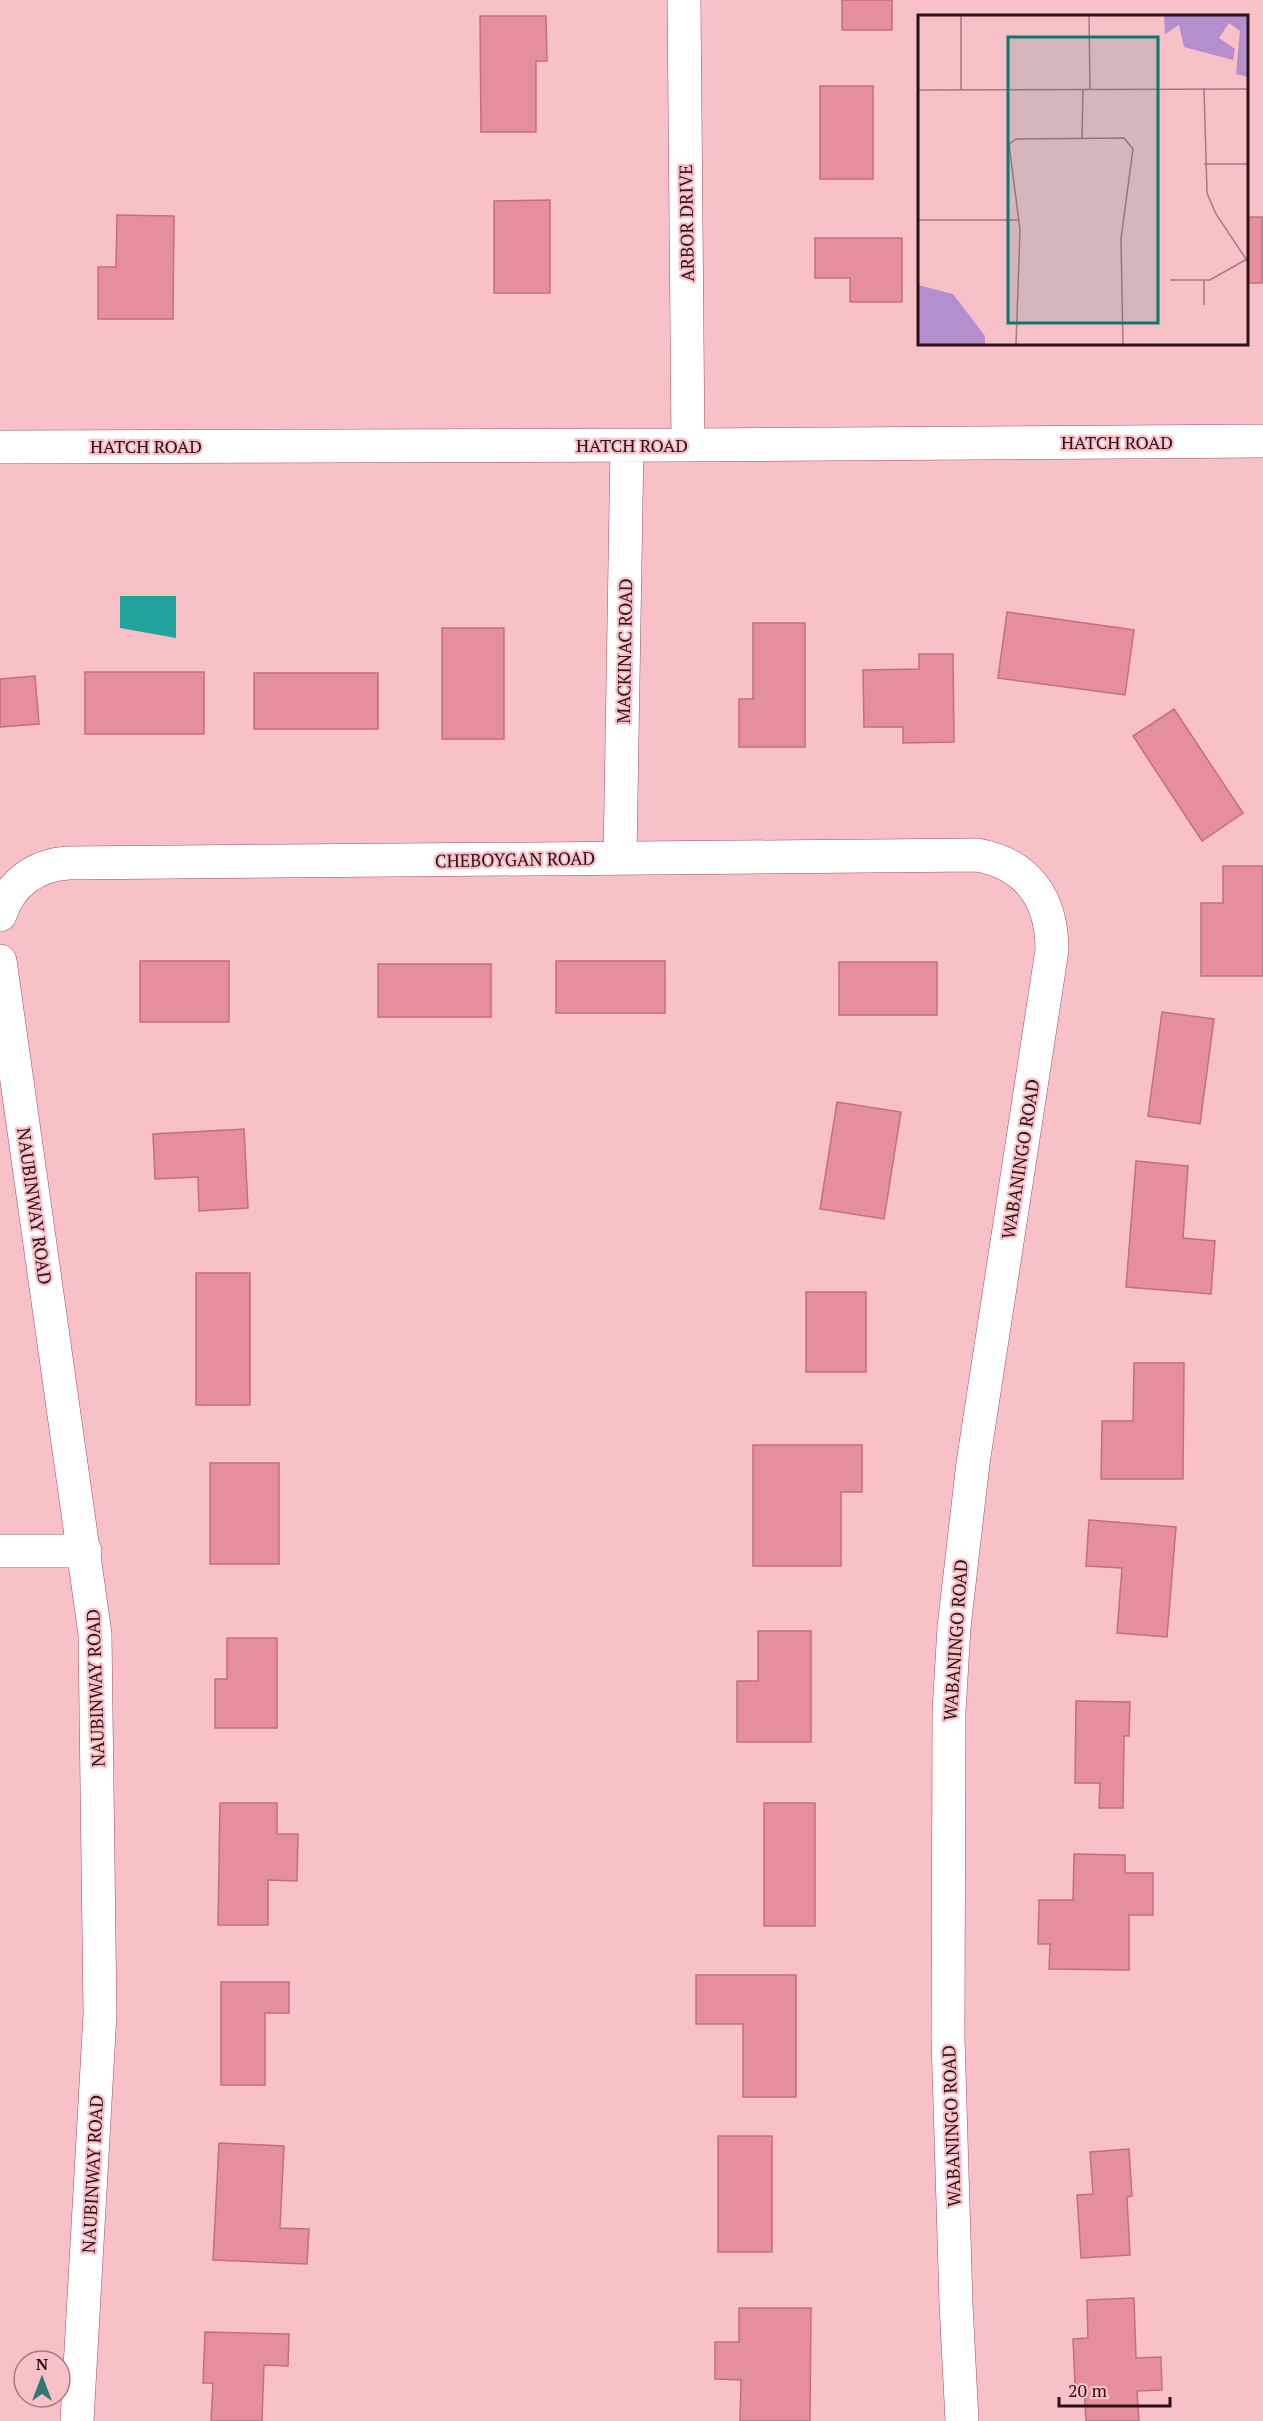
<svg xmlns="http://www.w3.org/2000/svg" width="1263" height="2421" viewBox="0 0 1263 2421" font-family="'PT Serif',serif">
<rect width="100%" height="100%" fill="#f8c1c8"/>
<path fill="#21a49e" d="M120 596H176V638L120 628Z"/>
<path fill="#e68f9c" stroke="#c36f7d" stroke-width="1.5" d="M842 0H892V30H842Z
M480 16H546L547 61H536V132H481Z
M820 86H873V179H820Z
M550 200V293H494V201Z
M117 215 174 216 173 319H98V267H116Z
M1246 217H1262V283H1246Z
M815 238H902V302H850V278H815Z
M1007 612 1134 630 1125 695 998 678Z
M753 623H805V747H739V699H753Z
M442 628H504V739H442Z
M919 654H953L954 742 903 743V727H864L863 670 919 669Z
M85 672H204V734H85Z
M254 673H378V729H254Z
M35 676 39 724 0 727V679Z
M1174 709 1243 813 1202 841 1133 736Z
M1223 866H1263V976H1201V903H1223Z
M140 961H229V1022H140Z
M556 961H665V1013H556Z
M839 962H937V1015H839Z
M378 964H491V1017H378Z
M1162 1012 1214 1019 1200 1124 1148 1116Z
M837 1102 901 1112 884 1219 820 1209Z
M244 1129 248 1208 199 1211 198 1177 155 1179 153 1134Z
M1136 1161 1188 1166 1183 1238 1215 1241 1211 1294 1126 1287Z
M196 1273H250V1405H196Z
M806 1292H866V1372H806Z
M1134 1363H1184L1183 1479H1101L1102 1421H1133Z
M753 1445H862V1492H841V1566H753Z
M210 1463H279V1564H210Z
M1089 1520 1176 1527 1167 1637 1117 1633 1122 1568 1086 1566Z
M758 1631H811V1742H737V1681H758Z
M227 1638H277V1728H215V1679H227Z
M1076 1701 1130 1702 1129 1736H1124L1123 1808H1099L1100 1783H1075Z
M220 1803H277V1834H298L297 1881 268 1880V1925H218Z
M764 1803H815V1926H764Z
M1074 1854 1125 1855V1873H1153V1915H1129V1970L1049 1969 1050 1944H1038L1039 1900H1073Z
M696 1975H796V2097H743V2024H696Z
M221 1982H289V2013H265V2085H221Z
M718 2136H772V2252H718Z
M219 2143 284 2146 280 2228 309 2229 307 2264 213 2260Z
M1129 2149 1132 2196 1127 2197 1130 2255 1081 2258 1077 2195 1093 2194 1090 2152Z
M1134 2298 1136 2358 1161 2357 1162 2390 1137 2391 1139 2421H1086L1084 2385H1075L1073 2339 1088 2338 1087 2300Z
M739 2308H811L810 2421H740L741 2380 715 2379V2342H739Z
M205 2332 289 2334 288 2366 264 2365 262 2421H211L213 2383H203Z"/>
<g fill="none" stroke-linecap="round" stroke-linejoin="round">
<g stroke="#9d4e5c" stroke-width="34">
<path id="minor" d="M684 0 688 445
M0 447 688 445 1263 441
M620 858 627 445
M0 915C10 883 36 865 68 863L977 855C1028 864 1052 899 1052 950L973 1463 954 1627 949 1712 948 2038 956 2304 962 2421
M0 961 95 1634 100 2014 77 2421
M0 1551H85"/>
</g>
<use href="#minor" stroke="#fff" stroke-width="33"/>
</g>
<g text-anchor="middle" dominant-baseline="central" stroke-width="4.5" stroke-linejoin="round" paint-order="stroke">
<g font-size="18" fill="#2f0f15" stroke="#f8c1c8">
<text transform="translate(686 223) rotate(-91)">ARBOR DRIVE</text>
<text x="1117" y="442">HATCH ROAD</text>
<text x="632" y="445">HATCH ROAD</text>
<text x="146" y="446">HATCH ROAD</text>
<text transform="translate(624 651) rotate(-89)">MACKINAC ROAD</text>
<text transform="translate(515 859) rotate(-1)">CHEBOYGAN ROAD</text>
<text transform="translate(1020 1159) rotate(-81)">WABANINGO ROAD</text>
<text transform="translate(35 1206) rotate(82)">NAUBINWAY ROAD</text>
<text transform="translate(955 1640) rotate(-86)">WABANINGO ROAD</text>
<text transform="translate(95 1688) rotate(-92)">NAUBINWAY ROAD</text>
<text transform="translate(951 2126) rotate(-92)">WABANINGO ROAD</text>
<text transform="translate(92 2174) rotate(-87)">NAUBINWAY ROAD</text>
</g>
</g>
<g transform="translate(918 15)">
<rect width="330" height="330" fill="#f8c1c8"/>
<path d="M246 0H330V62L318 59 322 16 311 8 301 23 317 34 315 45 266 32 261 10 247 19ZM0 270 35 279 67 321V330H0Z" fill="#b38fce"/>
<path fill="none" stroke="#a87a80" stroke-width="1.5" d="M171 0 172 74M286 73 289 178 298 199 330 247M0 75 330 74M43 75V0M164 123 165 74M286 149H330M0 205H100M252 265H292L329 244M286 265V290M98 330 102 215 91 129 98 124 206 123 215 134 203 224 205 330"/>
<path fill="#0f766e" fill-opacity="0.15" stroke="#0f766e" stroke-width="3" d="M90 22H240V308H90Z"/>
<rect width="330" height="330" fill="none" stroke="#2f0f15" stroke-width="3"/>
</g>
<g transform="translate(42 2379)"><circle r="28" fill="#f8c1c8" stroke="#a87a80" stroke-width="1.5"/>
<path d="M0-4.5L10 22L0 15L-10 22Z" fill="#2f7874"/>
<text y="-9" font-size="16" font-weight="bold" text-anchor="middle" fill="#2f0f15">N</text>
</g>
<path d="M1059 2397v9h111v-9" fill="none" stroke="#2f0f15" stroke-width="3"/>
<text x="1068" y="2397" font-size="18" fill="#2f0f15" stroke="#f8c1c8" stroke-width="4.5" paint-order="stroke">20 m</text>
</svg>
